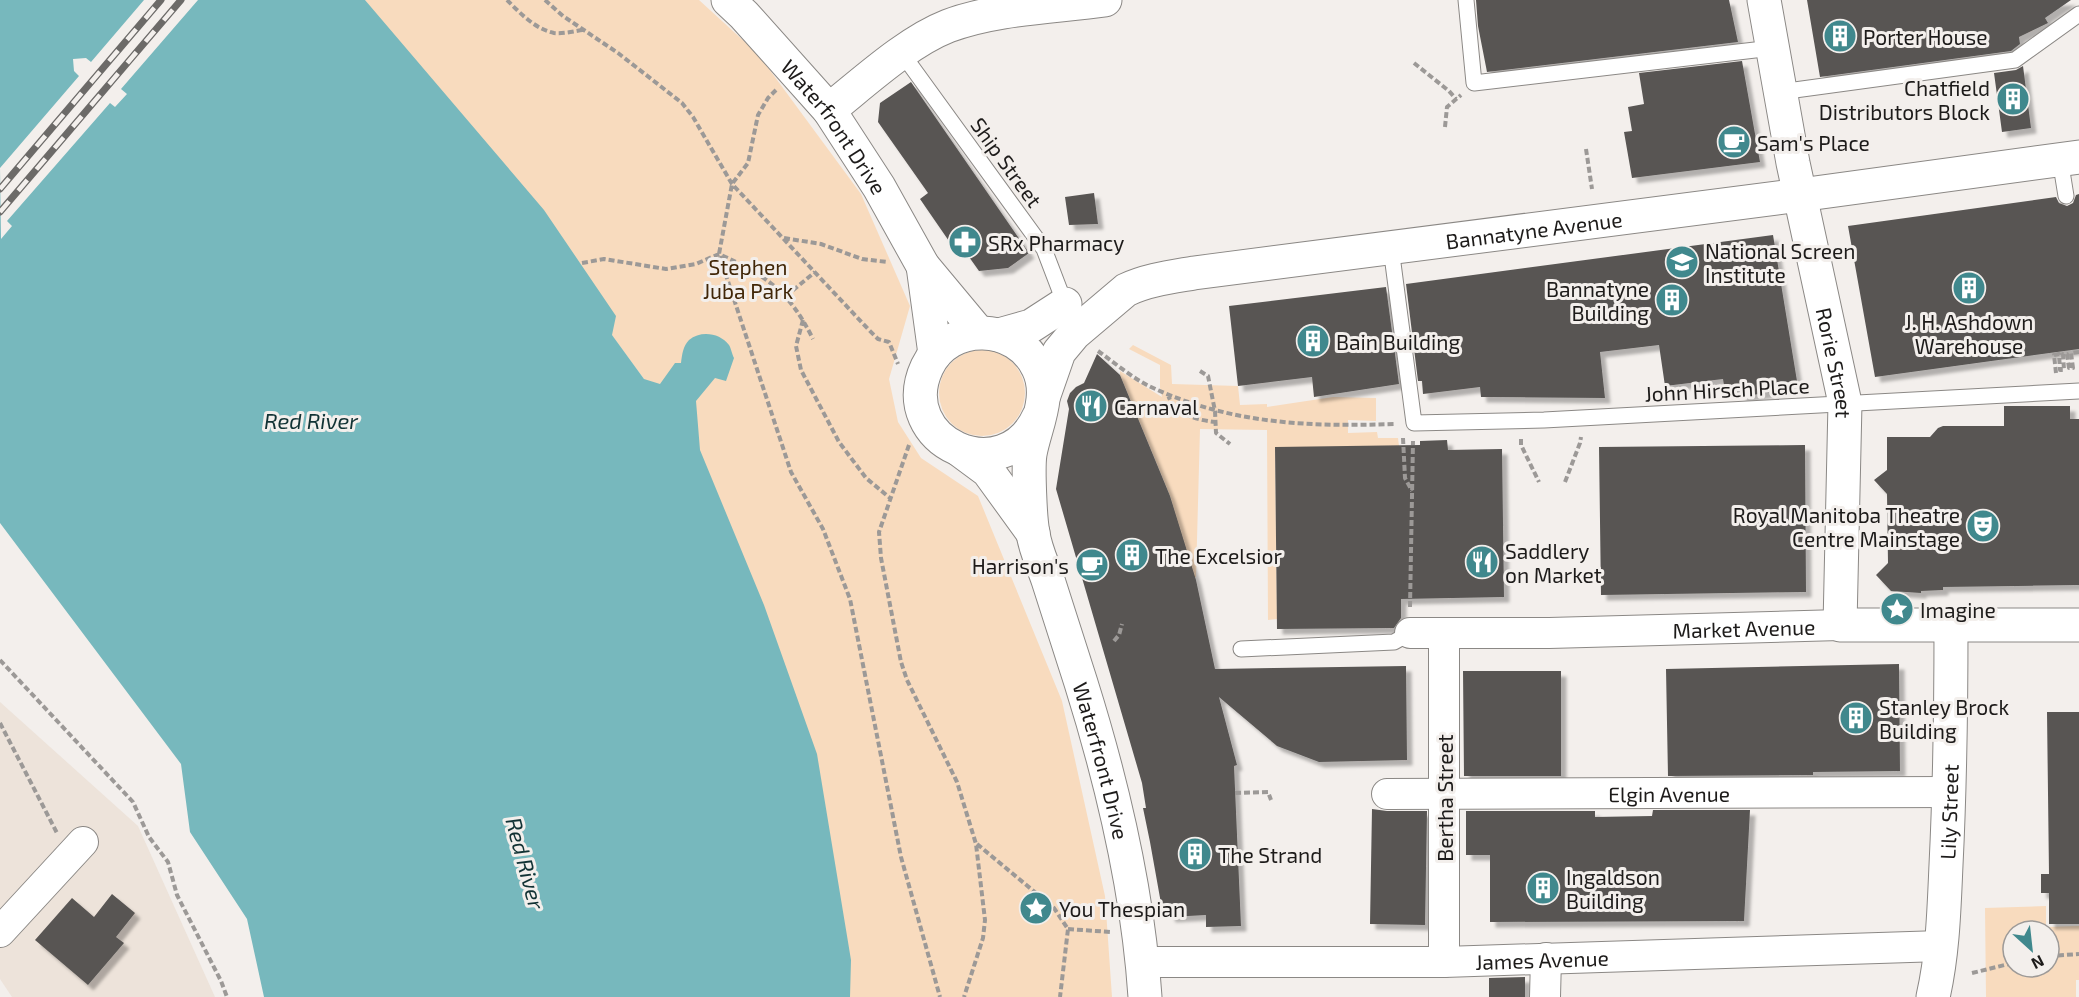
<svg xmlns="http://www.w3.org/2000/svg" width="2079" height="997" viewBox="0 0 2079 997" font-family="'Exo 2',sans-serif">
<defs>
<filter id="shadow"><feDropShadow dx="5.5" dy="5.5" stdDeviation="1.5" flood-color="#0004"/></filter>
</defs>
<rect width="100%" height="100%" fill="#f3efec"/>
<path fill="#ede3da" d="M0 702 138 826 215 997H12L0 979Z"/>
<path fill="#f8dbbe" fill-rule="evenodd" d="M365 0H699L758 54 861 194 910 306 889 379 898 422 921 458 978 496 1062 701 1105 896 1112 997H849L644 379Z
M1133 345 1171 365 1172 384 1238 386 1240 405 1267 404V407L1333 397 1376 398V421L1348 420V433L1377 432 1378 438H1398L1399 446 1275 448 1277 619 1268 620 1267 430 1200 429 1196 577 1192 578 1170 496 1120 375V371L1162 397 1160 388V365L1129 349Z
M939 393a43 43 0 1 1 86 0a43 43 0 1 1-86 0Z
M2046 906V927L2079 926V980H2076V997H1986L1985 908ZM2013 931H2049V967H2013Z"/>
<path fill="#77b8bd" d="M0 0H365L544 210 616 316 612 335 644 379 660 384 675 363H681C682 355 683 346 689 340 701 330 720 333 729 345 731 348 732 354 734 358L726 381 715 378 696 401 700 450 764 605 817 754 851 960 850 997H264L247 919 190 832 181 764 0 523Z"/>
<path fill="#f3efec" d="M144 0H198L121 89 127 94 115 107 110 103 7 221 12 226 1 239 0 168 79 76 74 71 73 59 86 58 91 62Z"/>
<path fill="#585553" filter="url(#shadow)" d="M1476 0H1729L1738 42 1487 72 1478 26Z
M1807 0H2071L2045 18 2048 23 2019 37 2020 44 2011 51 1820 77Z
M1742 61 1760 162 1632 178 1624 132 1632 131 1628 107 1644 104 1639 73Z
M2023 66 2031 128 2002 132 1994 73 2016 70Z
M911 82 1029 253 1008 268 979 271 957 240 951 244 920 199 928 193 878 122 880 103Z
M1094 193 1098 224 1069 225 1065 197Z
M2079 194V349L1875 377 1848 226 2056 197 2059 203 2067 206 2073 203 2076 195Z
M1773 235 1797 381 1781 383 1782 390 1741 397 1740 390 1725 392 1723 379 1665 386 1659 345 1600 352 1605 398 1481 397 1480 387 1423 394 1422 381H1418L1406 284Z
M1386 287 1399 384 1314 397 1312 377 1238 386 1229 306Z
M1097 354 1120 375 1170 496 1196 580 1215 669 1406 666 1407 760 1319 762 1277 746 1219 697 1237 765 1234 766 1241 926 1206 927V915L1170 917 1168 909H1162L1150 842 1143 808H1146L1142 783 1056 489 1069 409 1067 401 1070 393 1076 387 1084 383Z
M2004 406H2070V419H2079V585L1943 587V590L1921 591V593L1891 591 1876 575 1888 563 1887 494 1874 480 1887 470V437H1930L1938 428 1943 426H2004Z
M1447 440 1448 450 1502 449 1504 597 1401 599V618L1394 628 1277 629 1275 447 1420 445V441Z
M1805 445 1806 592 1601 595 1599 447Z
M1899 664 1900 771 1813 772V775L1668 776 1666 669Z
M1463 671H1561V776H1464Z
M2047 712H2079V924H2049V893H2041V874H2049Z
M1372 809 1387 811H1427L1425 925 1370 924Z
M1653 810H1750L1744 921 1490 922V855H1466V811H1595V817L1652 816Z
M112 894 135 913 116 937 124 943 88 985 35 940 72 898 94 917Z
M1525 977V997H1489V978Z"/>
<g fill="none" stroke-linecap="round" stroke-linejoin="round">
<g stroke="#8b8885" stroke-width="17">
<path id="service" d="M1466 0 1474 83 1772 48
M901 52 1044 249 1065 304
M1780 92 2015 60 2079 14
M2060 159 2066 196
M1391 248 1414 423 1544 420 2079 391
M1241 649 1394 642 1410 633"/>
</g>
<g stroke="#8b8885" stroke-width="32">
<g id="minor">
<path id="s1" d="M1410 633H1549L1840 625"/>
<path id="s2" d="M1387 794 1950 792"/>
<path d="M0 932 83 842"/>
<path id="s3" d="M1143 962H1444L1941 946"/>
<path d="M1444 962V634"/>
<path d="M1545 997 1546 958"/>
</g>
</g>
<g stroke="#8b8885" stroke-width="35">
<g id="tertiary">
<path id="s4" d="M728 0 744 15 829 110 879 187 923 266 978 332"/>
<path id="s5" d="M1764 0 1793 163 1845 403 1840 625H2079"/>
<path d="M829 110C863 83 907 42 948 26 996 8 1054 7 1105 0"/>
<path d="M923 266 935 354"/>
<path d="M999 335 1031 326 1065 304"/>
<path id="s6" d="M1044 395 1059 352 1074 334 1126 290C1147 280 1171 277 1194 273L1800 195 2079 157"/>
<path id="s7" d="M1039 416C1005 493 892 442 927 367 949 320 1017 323 1038 368 1052 396 1035 426 1030 454 1028 467 1030 519 1033 533 1035 549 1043 565 1048 580 1059 614 1070 649 1081 683 1113 785 1138 891 1145 997"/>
<path d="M961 451 988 471 1033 533"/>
<path id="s8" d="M1933 997C1943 953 1944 909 1946 865 1950 785 1951 706 1951 626"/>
</g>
</g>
<path stroke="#9c9997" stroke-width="4" stroke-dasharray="6 3" stroke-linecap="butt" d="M507 0C520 13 535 29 554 33 563 34 575 31 583 30
M545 0 563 16 618 53 682 103 693 117 732 184 869 330 878 339 889 342 898 364
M1414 63 1449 91 1456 99
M776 90 768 98 758 115 748 163 732 184 719 254 791 472 823 529 850 599 901 857 940 997
M1445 127 1447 107 1461 95
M1586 149 1592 189
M784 238 821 244 862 259 887 262
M582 263 604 259 666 269 696 264 719 254C767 276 789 291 813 339
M786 296 815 272
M803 320 796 346 801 370 839 442 866 478 890 498
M1098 351C1115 363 1132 378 1151 387 1230 424 1309 427 1394 424
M1200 371 1208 376 1215 411 1216 433 1230 444
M2056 373 2054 355 2059 354 2060 370H2064L2063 354H2067L2069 368H2073L2071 353 2079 352V349
M1168 394C1172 414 1197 420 1215 422
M1403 438 1405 478 1412 491
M1521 439V445L1539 482
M909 445 879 532 881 558 901 662 907 680 957 782 976 844 985 920 983 938 964 997
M1565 482 1580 443 1581 437
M1410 607 1413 441
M1114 641 1119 635 1122 624
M0 660 133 802 149 837 168 862 177 895 221 981 227 997
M0 723 57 833
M1235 793 1268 792 1271 800
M977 844 1054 908 1068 929 1060 997
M1068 929 1110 932
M2049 956 2079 954
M1972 973 2013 963"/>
<use href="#service" stroke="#fff" stroke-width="15"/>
<use href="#minor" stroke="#fff" stroke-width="30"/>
<use href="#tertiary" stroke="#fff" stroke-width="33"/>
<g stroke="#6c6a68" stroke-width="7">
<path id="rail" d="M0 189 161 0
M0 212 181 0"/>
</g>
<use href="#rail" stroke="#f3efec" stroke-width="4.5" stroke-dasharray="14" stroke-linecap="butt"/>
</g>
<defs>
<g id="building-disc" transform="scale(1.725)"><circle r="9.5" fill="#40888d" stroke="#f3efec"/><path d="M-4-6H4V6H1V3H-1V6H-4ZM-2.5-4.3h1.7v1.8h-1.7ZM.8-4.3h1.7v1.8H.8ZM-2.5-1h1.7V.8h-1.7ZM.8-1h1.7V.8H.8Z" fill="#fff"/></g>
<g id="cafe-disc" transform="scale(1.725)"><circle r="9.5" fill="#40888d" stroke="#f3efec"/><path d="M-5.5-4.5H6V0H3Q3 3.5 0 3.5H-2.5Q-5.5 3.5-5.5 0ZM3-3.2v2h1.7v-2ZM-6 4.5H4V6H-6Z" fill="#fff"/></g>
<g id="pharmacy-disc" transform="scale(1.725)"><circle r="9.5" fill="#40888d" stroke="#f3efec"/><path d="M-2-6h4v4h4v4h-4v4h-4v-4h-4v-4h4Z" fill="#fff"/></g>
<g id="university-disc" transform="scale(1.725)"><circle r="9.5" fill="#40888d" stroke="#f3efec"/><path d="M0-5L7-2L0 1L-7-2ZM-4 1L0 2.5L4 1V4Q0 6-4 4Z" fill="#fff"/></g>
<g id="restaurant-disc" transform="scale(1.725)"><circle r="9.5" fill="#40888d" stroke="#f3efec"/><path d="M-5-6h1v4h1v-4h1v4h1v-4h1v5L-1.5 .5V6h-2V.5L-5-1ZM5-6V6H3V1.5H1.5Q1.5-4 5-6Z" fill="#fff"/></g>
<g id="theatre-disc" transform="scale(1.725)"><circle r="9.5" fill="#40888d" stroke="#f3efec"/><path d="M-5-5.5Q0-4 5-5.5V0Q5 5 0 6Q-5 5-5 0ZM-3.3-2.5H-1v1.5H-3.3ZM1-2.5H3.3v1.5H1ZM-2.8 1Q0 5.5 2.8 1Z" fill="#fff"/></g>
<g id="sight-disc" transform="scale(1.725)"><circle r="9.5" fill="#40888d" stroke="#f3efec"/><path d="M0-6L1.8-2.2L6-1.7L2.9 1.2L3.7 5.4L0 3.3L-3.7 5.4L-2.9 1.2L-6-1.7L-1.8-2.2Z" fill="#fff"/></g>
</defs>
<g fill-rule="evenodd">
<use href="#building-disc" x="1840" y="36"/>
<use href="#building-disc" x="2013" y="99"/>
<use href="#cafe-disc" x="1734" y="142"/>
<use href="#pharmacy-disc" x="965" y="242"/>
<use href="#university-disc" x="1682" y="262"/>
<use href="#building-disc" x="1969" y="288"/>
<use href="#building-disc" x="1672" y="300"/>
<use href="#building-disc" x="1313" y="341"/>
<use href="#restaurant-disc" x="1091" y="406"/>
<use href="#theatre-disc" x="1983" y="526"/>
<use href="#building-disc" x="1132" y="555"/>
<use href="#restaurant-disc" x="1482" y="562"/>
<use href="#cafe-disc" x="1092" y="565"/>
<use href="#sight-disc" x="1897" y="609"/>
<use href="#building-disc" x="1856" y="718"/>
<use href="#building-disc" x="1195" y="854"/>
<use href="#building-disc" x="1543" y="888"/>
<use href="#sight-disc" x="1036" y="908"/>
</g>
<g text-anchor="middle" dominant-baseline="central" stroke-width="6" stroke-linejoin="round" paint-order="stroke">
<g font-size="21" fill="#1d1b1a" stroke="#f3efec" text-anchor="start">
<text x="1863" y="36">Porter House</text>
<text x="1990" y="87" text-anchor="end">Chatfield<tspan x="1990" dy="24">Distributors Block</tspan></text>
<text x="1757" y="142">Sam's Place</text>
<text x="988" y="242">SRx Pharmacy</text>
<text x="1705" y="250">National Screen<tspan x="1705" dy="24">Institute</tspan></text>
<text x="1649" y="288" text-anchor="end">Bannatyne<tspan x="1649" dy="24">Building</tspan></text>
<text x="1969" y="321" text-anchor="middle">J. H. Ashdown<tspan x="1969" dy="24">Warehouse</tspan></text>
<text x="1336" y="341">Bain Building</text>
<text x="1114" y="406">Carnaval</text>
<text x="1960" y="514" text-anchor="end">Royal Manitoba Theatre<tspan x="1960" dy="24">Centre Mainstage</tspan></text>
<text x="1505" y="550">Saddlery<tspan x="1505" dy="24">on Market</tspan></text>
<text x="1155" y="555">The Excelsior</text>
<text x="1069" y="565" text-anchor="end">Harrison's</text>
<text x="1920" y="609">Imagine</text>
<text x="1879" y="706">Stanley Brock<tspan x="1879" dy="24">Building</tspan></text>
<text x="1218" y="854">The Strand</text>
<text x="1566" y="876">Ingaldson<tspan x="1566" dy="24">Building</tspan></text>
<text x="1059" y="908">You Thespian</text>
</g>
<g font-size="21" fill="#1d1b1a" stroke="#f3efec">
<text stroke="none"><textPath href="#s4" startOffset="166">Waterfront Drive</textPath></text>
<text transform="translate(1007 162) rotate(54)">Ship Street</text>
<text stroke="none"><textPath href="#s6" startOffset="550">Bannatyne Avenue</textPath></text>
<text stroke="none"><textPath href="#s5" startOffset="370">Rorie Street</textPath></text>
<text transform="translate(1727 389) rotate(-3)">John Hirsch Place</text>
<text stroke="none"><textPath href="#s1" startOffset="334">Market Avenue</textPath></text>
<text stroke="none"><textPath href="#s7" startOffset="740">Waterfront Drive</textPath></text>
<text stroke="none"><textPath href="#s2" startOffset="282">Elgin Avenue</textPath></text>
<text transform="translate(1444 798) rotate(-90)">Bertha Street</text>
<text stroke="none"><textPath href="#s8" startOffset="186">Lily Street</textPath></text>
<text stroke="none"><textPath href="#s3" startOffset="399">James Avenue</textPath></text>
</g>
<g font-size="21" fill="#402607" stroke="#f3efec">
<text x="748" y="266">Stephen<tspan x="748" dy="24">Juba Park</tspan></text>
</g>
<g font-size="22" font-style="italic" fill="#113234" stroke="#f3efec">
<text x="311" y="420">Red River</text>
<text transform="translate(526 863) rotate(75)">Red River</text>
</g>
</g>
<g transform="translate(2031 949) rotate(153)"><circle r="28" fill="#f3efec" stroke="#9d9a98" stroke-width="1.5"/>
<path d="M0-4.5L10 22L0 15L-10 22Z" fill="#40888d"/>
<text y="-9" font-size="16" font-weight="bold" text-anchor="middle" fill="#1d1b1a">N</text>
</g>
</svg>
